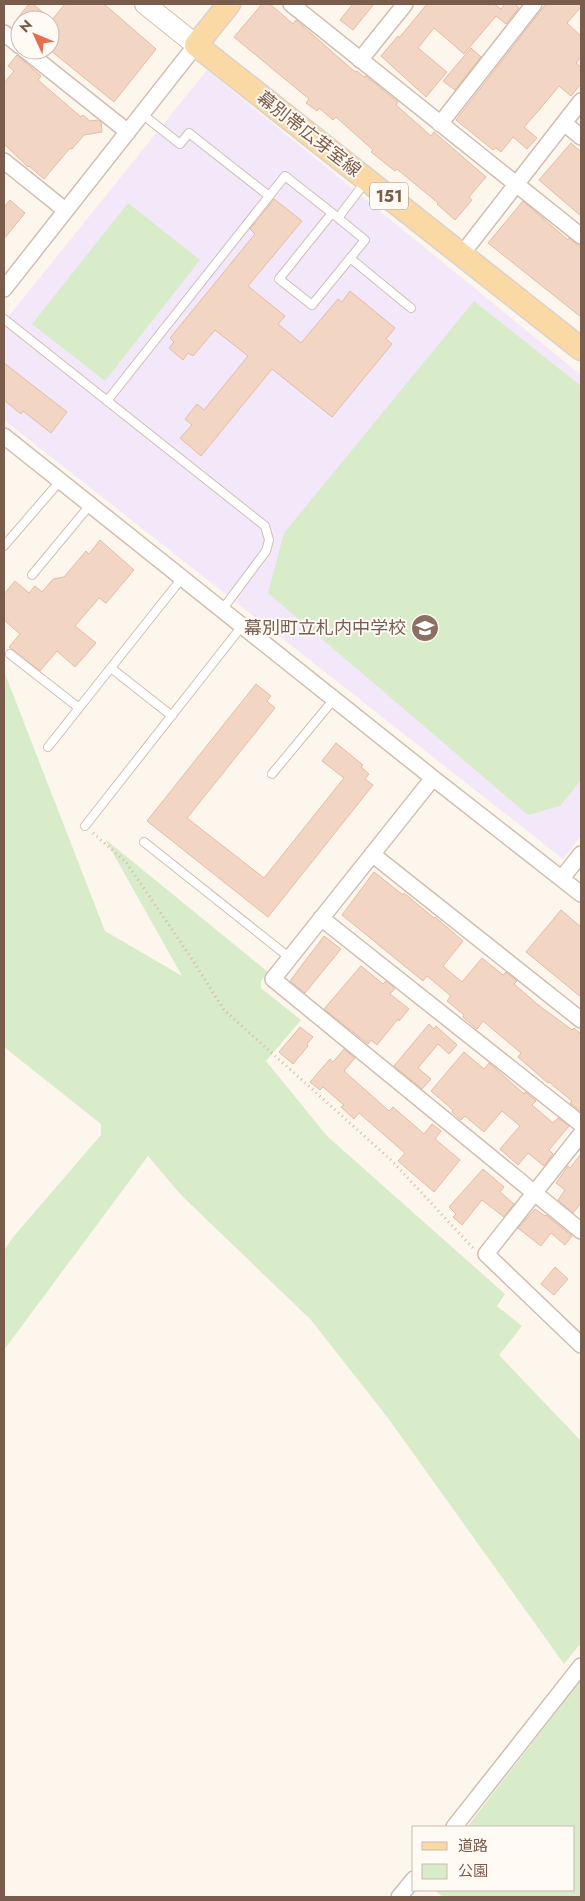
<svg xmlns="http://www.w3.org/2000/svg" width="585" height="1901" viewBox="0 0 585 1901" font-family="Jost,'Noto Sans JP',sans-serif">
<rect width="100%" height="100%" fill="#fdf6ec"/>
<path fill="#f3e8fa" d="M207 70 581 375V836L563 859 4 420V322Z"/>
<path fill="#d8ecc9" d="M128 203 200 260 105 381 32 324Z
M474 301 581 386V780L560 806 528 815 268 593 284 533Z
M4 671 105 931 182 976 105 839 268 972 261 981V988L301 1020 266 1061 327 1136 505 1294 497 1306 522 1326 499 1355 581 1441V1643L564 1664 388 1418 311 1320 181 1195 148 1156 4 1350V1250L14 1236 101 1135V1124L4 1047Z
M581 1680V1897H443L434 1890H574V1827H467Z"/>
<path fill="#f3d5c3" stroke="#e6bba3" d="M29 4H33L52 20 65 4H104L156 49 114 102 50 50V22L52 20H16Z
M262 4H270L293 24 296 20 355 72 357 71 364 77 366 76 389 95 398 102 396 105 431 136 434 132 486 177 469 197 472 200 455 220 437 204 438 203 397 169 395 171 371 152 373 150 336 117 333 120 319 108 317 111 306 103 309 99 234 37Z
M353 4H374L353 30 340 20Z
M427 4H494L501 9 505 4H515L519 8 506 24 496 16 464 54 434 28 418 48 447 72 426 97 381 56 398 36 399 38Z
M546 4H581V7L567 23 581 36V57L576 63 581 67V84L571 96 559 86 540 109 524 127 537 138 527 149 513 137 501 152 496 148 493 150 456 120Z
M471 48 481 57 455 90 443 81Z
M17 55 41 76 38 80 81 117 83 115 90 121 98 120 101 122 102 132 84 135 72 149 70 148 44 179 29 166 28 167 4 144V83L14 71 8 66Z
M571 143 581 152V216L539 180Z
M274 199 302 221 248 286 285 316 278 324 301 343 338 299 342 302 350 291 395 328 386 339 392 344 332 417 272 369 201 456 180 438 192 425 185 419 197 404 204 410 248 356 215 330 193 356 188 353 183 360 169 348 174 342 170 338 255 234 250 229Z
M10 200 25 213 4 239V207Z
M523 201 568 240 569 238 581 247V317L488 243Z
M4 363 67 412 51 433 23 411 21 414 4 400Z
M100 540 134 570 106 603 99 598 75 626 96 643 75 667 57 651 40 671 9 647 20 634 4 620V594L15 581 29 593 35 586 42 592 53 579 64 577 86 551 89 554Z
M256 684 271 696 267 701 275 708 187 818 264 878 344 778 322 761 336 743 363 765 361 767 369 774 365 779 373 785 268 917 147 821Z
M374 872 403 895 404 893 434 918 435 917 463 941 443 966 462 982 482 958 503 975 506 972 517 981 514 984 537 1004 572 1030 574 1028 581 1034V1112L570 1103 572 1101 549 1082 548 1083 518 1057 521 1053 483 1021 477 1029 463 1017 464 1015 447 1001 451 996 427 976 423 981 342 915Z
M561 910 581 927V997L526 952Z
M324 936 341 949 305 993 290 981Z
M361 966 383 984 386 981 395 988 390 994 409 1009 399 1021 398 1019 377 1045 371 1040 368 1044 324 1009Z
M429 1024 434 1029 436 1026 457 1045 449 1054 438 1044 418 1068 431 1079 422 1089 394 1066Z
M300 1027 313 1037 307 1044 308 1046 293 1064 279 1052Z
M344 1049 355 1058 344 1071 389 1111 393 1107 424 1134 432 1124 441 1131 435 1139 460 1160 434 1192 398 1161 405 1153 359 1113 354 1119 341 1107 344 1105 323 1087 320 1090 310 1082 330 1059 333 1062Z
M464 1052 484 1069 489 1063 524 1094 525 1092 536 1101 532 1105 553 1123 558 1118 569 1126 549 1150 553 1154 544 1166 528 1153 518 1165 500 1149 520 1126 502 1111 484 1132 465 1116 461 1120 452 1112 453 1110 431 1091Z
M581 1154V1203L573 1213 558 1200 565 1190 556 1183 568 1166 570 1168Z
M483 1169 504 1187 500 1192 514 1204 504 1217 482 1200 462 1225 453 1217 456 1214 449 1207Z
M535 1209 545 1216 546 1215 572 1236 565 1245 551 1233 541 1246 518 1228Z
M555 1267 568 1279 554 1295 541 1284Z"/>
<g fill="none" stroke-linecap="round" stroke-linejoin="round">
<g stroke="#d1beb0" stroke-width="10">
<path id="lane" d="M142 114 180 144 189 133 269 196
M338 218 366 181
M350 258 411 308
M4 319 265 526 269 540 266 551 222 610
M107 401 285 176 332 213 365 240 312 305 279 279 332 213
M4 546 60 481
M32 575 90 505
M10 654 79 708
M111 668 172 716
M48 747 182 578
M272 774 334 699
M85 826 242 626
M144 842 290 958"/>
</g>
<g stroke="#d1beb0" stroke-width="18">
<path id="street" d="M291 4 581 236
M4 33 20 46
M25 50 128 132
M360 60 405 4
M564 123 581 137
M440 124 534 4
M4 161 65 210
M462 254 581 101
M4 289 196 45
M4 436 433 778 581 894
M433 778 273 979 581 1231
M372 854 581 1020
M562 878 581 854
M321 918 581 1124
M581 1134 486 1254 581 1345
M454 1827 581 1666
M399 1897 414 1879"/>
</g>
<g stroke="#d6c0b0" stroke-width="22">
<path id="secondary" d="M145 4 196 45"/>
</g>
<g stroke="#dad1cd" stroke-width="25">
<path id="primary" d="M229 4 196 45 581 349"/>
</g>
<path stroke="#d9b8a5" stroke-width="3" stroke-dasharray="1 4" stroke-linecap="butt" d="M93 833 126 862 194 962 224 1010 391 1160 473 1248"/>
<use href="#lane" stroke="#fff" stroke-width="8"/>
<use href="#street" stroke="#fff" stroke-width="15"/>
<use href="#secondary" stroke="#fff" stroke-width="20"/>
<use href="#primary" stroke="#fbd9a5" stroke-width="22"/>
</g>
<defs>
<g id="school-disc" transform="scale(1.4375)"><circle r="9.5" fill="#8d6e63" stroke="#fffaf3"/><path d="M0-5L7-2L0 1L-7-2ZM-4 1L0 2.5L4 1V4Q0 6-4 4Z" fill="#fff"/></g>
</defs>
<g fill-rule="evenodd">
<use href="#school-disc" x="425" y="628"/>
</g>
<g text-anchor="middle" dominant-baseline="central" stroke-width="4" stroke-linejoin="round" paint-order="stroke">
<rect fill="#fffaf3" stroke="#a28b7f" stroke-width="1" x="370" y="182.5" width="38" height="27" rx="4"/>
<g font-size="16" font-weight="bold" fill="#7a5c4d">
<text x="389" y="196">151</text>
</g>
<g font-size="18" fill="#7a5c4d" stroke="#fffaf3">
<text transform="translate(309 134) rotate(38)">幕別帯広芽室線</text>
</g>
<g font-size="18" fill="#785e54" stroke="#fffaf3" text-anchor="end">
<text x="406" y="628">幕別町立札内中学校</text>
</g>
</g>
<rect width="585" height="1901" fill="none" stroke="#7a5c4d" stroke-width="10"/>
<rect x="412" y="1826" width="162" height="65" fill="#fffaf3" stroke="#cabbb1"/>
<rect x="422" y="1842" width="25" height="8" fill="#fbd9a5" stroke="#cabbb1"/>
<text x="458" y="1851" font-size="15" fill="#7a5c4d">道路</text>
<rect x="422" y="1864" width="25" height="15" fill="#d8ecc9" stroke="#cabbb1"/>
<text x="458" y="1876" font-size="15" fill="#7a5c4d">公園</text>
<g transform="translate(35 35) rotate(314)"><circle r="24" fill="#fffaf3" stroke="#cabbb1"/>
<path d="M0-4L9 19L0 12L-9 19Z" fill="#e76f51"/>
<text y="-8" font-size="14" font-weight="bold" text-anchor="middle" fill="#7a5c4d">N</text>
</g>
</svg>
